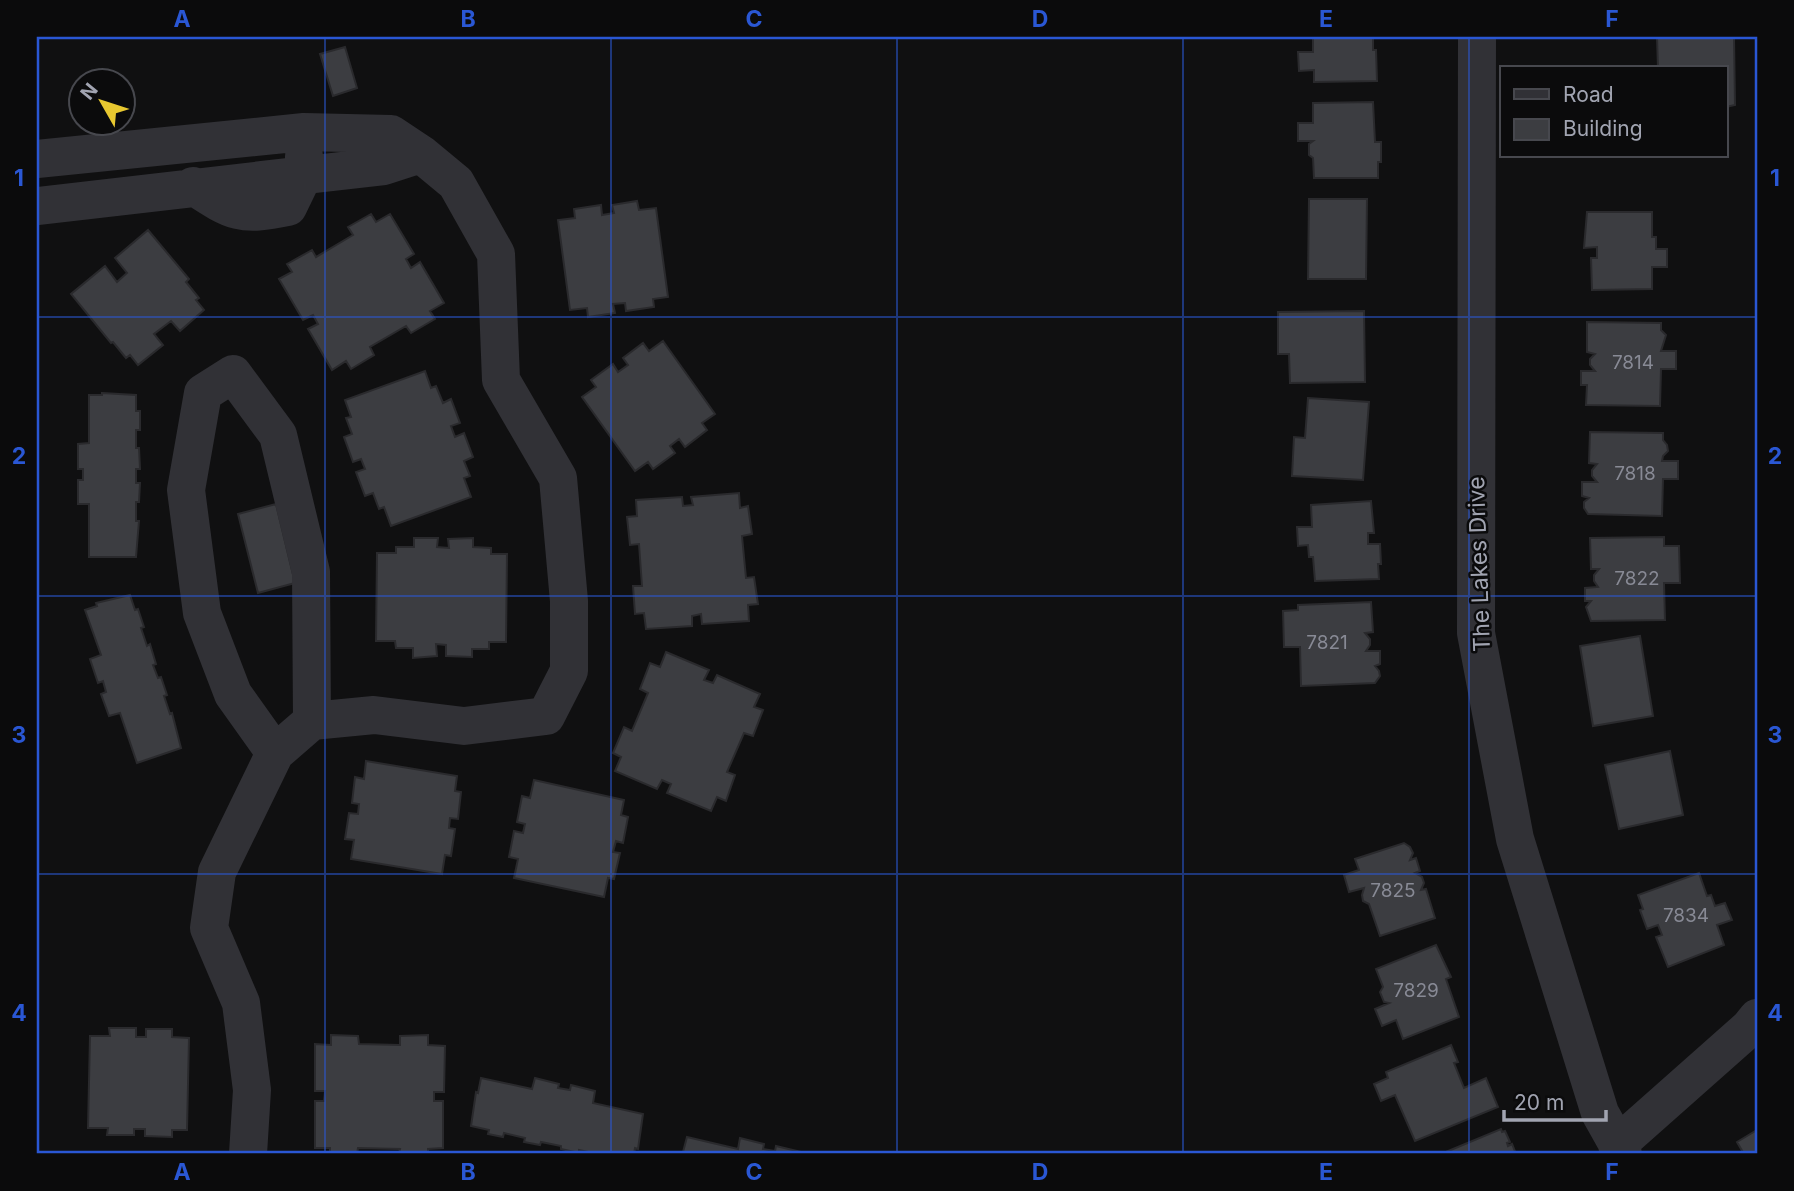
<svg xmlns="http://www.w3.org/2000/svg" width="1794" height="1191" viewBox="0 0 1794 1191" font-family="Inter,sans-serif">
<rect width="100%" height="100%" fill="#101011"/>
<path fill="#3c3d41" stroke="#2a2a2d" stroke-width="2" d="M1313 37H1373V50H1376L1377 81 1314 82V70L1299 71 1298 52H1313Z
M1657 37H1734L1735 105 1726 107V68H1658Z
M345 47 357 88 333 96 320 54Z
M1373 102 1375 142H1381V162H1378V178H1314L1313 158 1309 155V144L1313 141H1298V123H1313V103Z
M1309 199H1367L1366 279H1308Z
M637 201 639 210 656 208 668 297 653 299 654 307 626 311 625 303 613 304 615 313 588 317 587 308 570 310 558 220 575 218 574 209 601 205 602 215 614 213 612 205Z
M1587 212H1652V237H1656V249H1667V267H1652V289L1592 290 1591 258H1597V247L1584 248Z
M371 214 376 222 390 214 414 254 406 259 411 268 420 262 444 303 430 311 435 319 411 333 406 326 370 347 374 355 351 369 346 361 332 370 308 329 318 324 313 315 303 320 279 279 292 272 287 264 312 250 316 257 353 235 348 227Z
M148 230 189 279 186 282 199 298 196 300 204 310 180 331 171 321 154 334 163 345 138 365 130 355 126 358 113 342 111 343 71 294 105 266 117 282 127 273 115 258Z
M1364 311 1365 382 1290 383 1289 354H1278V312Z
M1587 322 1661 323V330L1666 335 1661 351H1676V369H1661L1660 406 1586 405 1587 385H1581V371H1595L1590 365V359L1595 354 1587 352Z
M663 341 715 414 702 423 707 430 685 447 679 439 670 446 675 453 653 469 648 462 635 471 582 397 596 387 591 380 613 364 618 372 628 365 623 358 643 343 649 351Z
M425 371 431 388 436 386 443 403 451 399 460 423 451 426 455 437 464 433 473 457 464 461 470 476 464 478 471 497 391 526 384 507 379 509 373 493 365 496 356 472 365 469 361 459 353 462 344 437 352 434 346 418 351 417 345 400Z
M102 393 136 395V411H140V430H136V448H139L140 469H136V483H140L139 502H136V521H139L136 557H89V504H78V480H83V469H78V444L89 443V395H102Z
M1308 398 1369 402 1363 480 1292 476 1294 437 1305 438Z
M1590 432 1663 433V440L1667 445 1668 451 1663 456 1662 461H1678V479H1663L1662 516 1588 514 1584 508V502L1589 498 1582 496V482H1597L1592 476V470L1597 464 1589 463Z
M739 493 740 508 748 506 752 534 742 536 746 578 754 577 758 604 748 605 749 621 702 624 701 614 692 616V626L646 629 644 613 635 614 633 586H642L639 544 630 545 627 517 637 516 636 500 682 497 683 506 693 505 691 497Z
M1371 501 1374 533H1368V544H1380L1381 564H1378L1379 579 1315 581 1313 557H1309L1308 545 1298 546 1297 527H1312L1311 505Z
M276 504 295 583 258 593 238 514Z
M1664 537V546H1679L1680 583H1664L1665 620 1591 621 1586 607 1591 601H1585V588L1598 587 1594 581V575L1599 569H1591L1590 538Z
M414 538H438L437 547 449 548 448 539 473 538V547L491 548V554H507L506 642H489V649H472V657L446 656V645L436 644 437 656 413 658V648H396L395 641H376L377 553H396V547H414Z
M130 595 135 610 138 609 144 627 141 628 147 646 150 644 156 664 153 665 158 678 161 677 167 695 164 696 170 714 172 713 181 748 137 763 120 713 109 716 101 694 106 692 103 681 98 683 90 659 101 655 85 610 97 606 96 603Z
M1371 602 1373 632 1365 633 1370 639V645L1366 651H1380V664L1375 666 1379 671 1380 676 1375 683 1301 686 1300 647H1284L1283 611 1298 610V605Z
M1640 636 1653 716 1593 726 1580 646Z
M666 652 709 670 704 680 713 683 717 675 760 694 754 707 763 710 753 736 744 733 727 772 735 775 726 801 717 797 711 811 667 793 671 784 662 780 657 789 615 771 621 757 613 753 624 727 632 731 648 693 640 689 650 663 660 667Z
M1670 751 1683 815 1619 829 1605 765Z
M366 761 457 776 455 791 461 792 458 819 450 818 449 828 455 829 451 856 445 855 442 874 351 859 354 840 345 839 349 813 358 814 359 804 352 803 355 777 364 779Z
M534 780 624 800 621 815 628 817 623 843 616 841 613 852 620 853 614 879 608 878 604 897 514 878 518 859 509 857 514 831 523 833 525 824 517 822 522 796 530 798Z
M1404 843 1410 847 1413 853 1410 860 1416 858 1420 871 1415 873 1422 877 1424 883 1421 890 1426 889 1435 918 1380 936 1369 904 1363 901 1362 895 1364 888 1349 892 1344 875 1359 870 1355 859Z
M1699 873 1707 896 1711 895 1715 906 1725 903 1732 920 1717 925 1724 945 1668 967 1656 937 1662 935 1658 925 1647 929 1640 910 1643 909 1638 895Z
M1436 945 1451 977 1446 979 1459 1017 1403 1039 1396 1020 1382 1026 1375 1009 1389 1003 1384 1002 1380 992 1383 987 1376 969Z
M109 1028H136V1037H146V1029H172V1037L189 1038 187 1130H172V1137L145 1136V1129H134V1135H107L108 1128H88L90 1036H110Z
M331 1035 358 1036 359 1044 400 1045V1036L428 1035V1045L445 1046 444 1092H434V1101H443V1148L428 1149V1154H399L400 1149 358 1148 357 1154H330V1148H315V1101H324L325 1091H315V1044L331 1045Z
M1451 1045 1458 1062 1454 1063 1464 1088 1486 1078 1498 1107 1415 1141 1395 1095 1381 1101 1374 1084 1388 1078 1386 1072Z
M481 1078 532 1089 535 1078 559 1084 558 1088 570 1090 571 1085 595 1091 593 1103 643 1114 638 1149 635 1148 634 1154H597L579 1150V1153L561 1149V1146L541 1142 540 1145 524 1142 525 1138 504 1133 503 1137 488 1134 489 1130 471 1126 476 1092 478 1093Z
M1501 1129 1502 1132 1505 1131 1510 1142 1507 1143 1508 1146 1512 1144 1516 1154H1441Z
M1757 1130V1154H1744L1737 1142Z
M687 1137 738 1149 740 1138 764 1144 763 1149 775 1151 776 1146 801 1152 800 1154H681V1152H683Z"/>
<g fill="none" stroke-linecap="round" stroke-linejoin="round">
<path stroke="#313136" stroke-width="38" d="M1477 37 1476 633 1515 839 1600 1113 1623 1154
M37 159 304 132 391 134 421 154 456 183 496 254 501 380 558 478 569 601V671L546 716 464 726 374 715 312 721 275 753 217 872 209 928 241 1003 252 1090 248 1154
M193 186C233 212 240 217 288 207L304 174V156
M37 206 384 166 421 154
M275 753 233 694 202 613 186 490 203 393 233 374 278 435 311 572 312 721
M1617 1145 1749 1028 1757 1018"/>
</g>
<path fill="none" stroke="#2a57d4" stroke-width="2" stroke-opacity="0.55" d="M325 37V1154M611 37V1154M897 37V1154M1183 37V1154M1469 37V1154M37 317H1757M37 596H1757M37 874H1757"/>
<g text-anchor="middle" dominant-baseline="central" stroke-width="5" stroke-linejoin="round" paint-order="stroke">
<g font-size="19" fill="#888a95">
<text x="1633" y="362">7814</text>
<text x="1635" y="473">7818</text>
<text x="1637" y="578">7822</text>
<text x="1327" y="642">7821</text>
<text x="1393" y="890">7825</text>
<text x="1686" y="915">7834</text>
<text x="1416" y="990">7829</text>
</g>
<g font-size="23" fill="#a1a4b1" stroke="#0b0b0c">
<text transform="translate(1479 564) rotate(-92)">The Lakes Drive</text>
</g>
</g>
<rect width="1794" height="1191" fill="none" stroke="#0b0b0c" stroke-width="77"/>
<rect x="1500" y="66" width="228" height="91" fill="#0b0b0c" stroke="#47484e" stroke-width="2"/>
<rect x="1514" y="89" width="35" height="10" fill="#313136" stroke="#47484e" stroke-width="2"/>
<text x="1563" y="102" font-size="21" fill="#a1a4b1">Road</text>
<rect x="1514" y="119" width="35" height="21" fill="#3c3d41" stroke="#47484e" stroke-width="2"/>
<text x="1563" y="136" font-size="21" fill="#a1a4b1">Building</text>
<g transform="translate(102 102) rotate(309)"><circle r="33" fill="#0b0b0c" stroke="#47484e" stroke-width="2"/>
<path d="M0-5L12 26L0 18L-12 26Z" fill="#e8c830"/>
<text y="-10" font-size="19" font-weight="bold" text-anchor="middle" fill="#a1a4b1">N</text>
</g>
<path d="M1504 1110v10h102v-10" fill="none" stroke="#a1a4b1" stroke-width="3.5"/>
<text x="1514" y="1110" font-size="21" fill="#a1a4b1" stroke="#0b0b0c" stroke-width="5" paint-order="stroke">20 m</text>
<rect x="38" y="38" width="1718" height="1114" fill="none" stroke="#2a57d4" stroke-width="2.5"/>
<g font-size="23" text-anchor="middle" font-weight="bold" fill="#2a57d4">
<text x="182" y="27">A</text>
<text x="468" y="27">B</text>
<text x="754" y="27">C</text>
<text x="1040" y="27">D</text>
<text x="1326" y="27">E</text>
<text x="1612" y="27">F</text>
<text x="19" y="186">1</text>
<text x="1775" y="186">1</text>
<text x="19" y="464">2</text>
<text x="1775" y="464">2</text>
<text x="19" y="743">3</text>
<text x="1775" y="743">3</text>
<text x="19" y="1021">4</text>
<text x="1775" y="1021">4</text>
<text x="182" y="1180">A</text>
<text x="468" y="1180">B</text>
<text x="754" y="1180">C</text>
<text x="1040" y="1180">D</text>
<text x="1326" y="1180">E</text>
<text x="1612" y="1180">F</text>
</g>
</svg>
